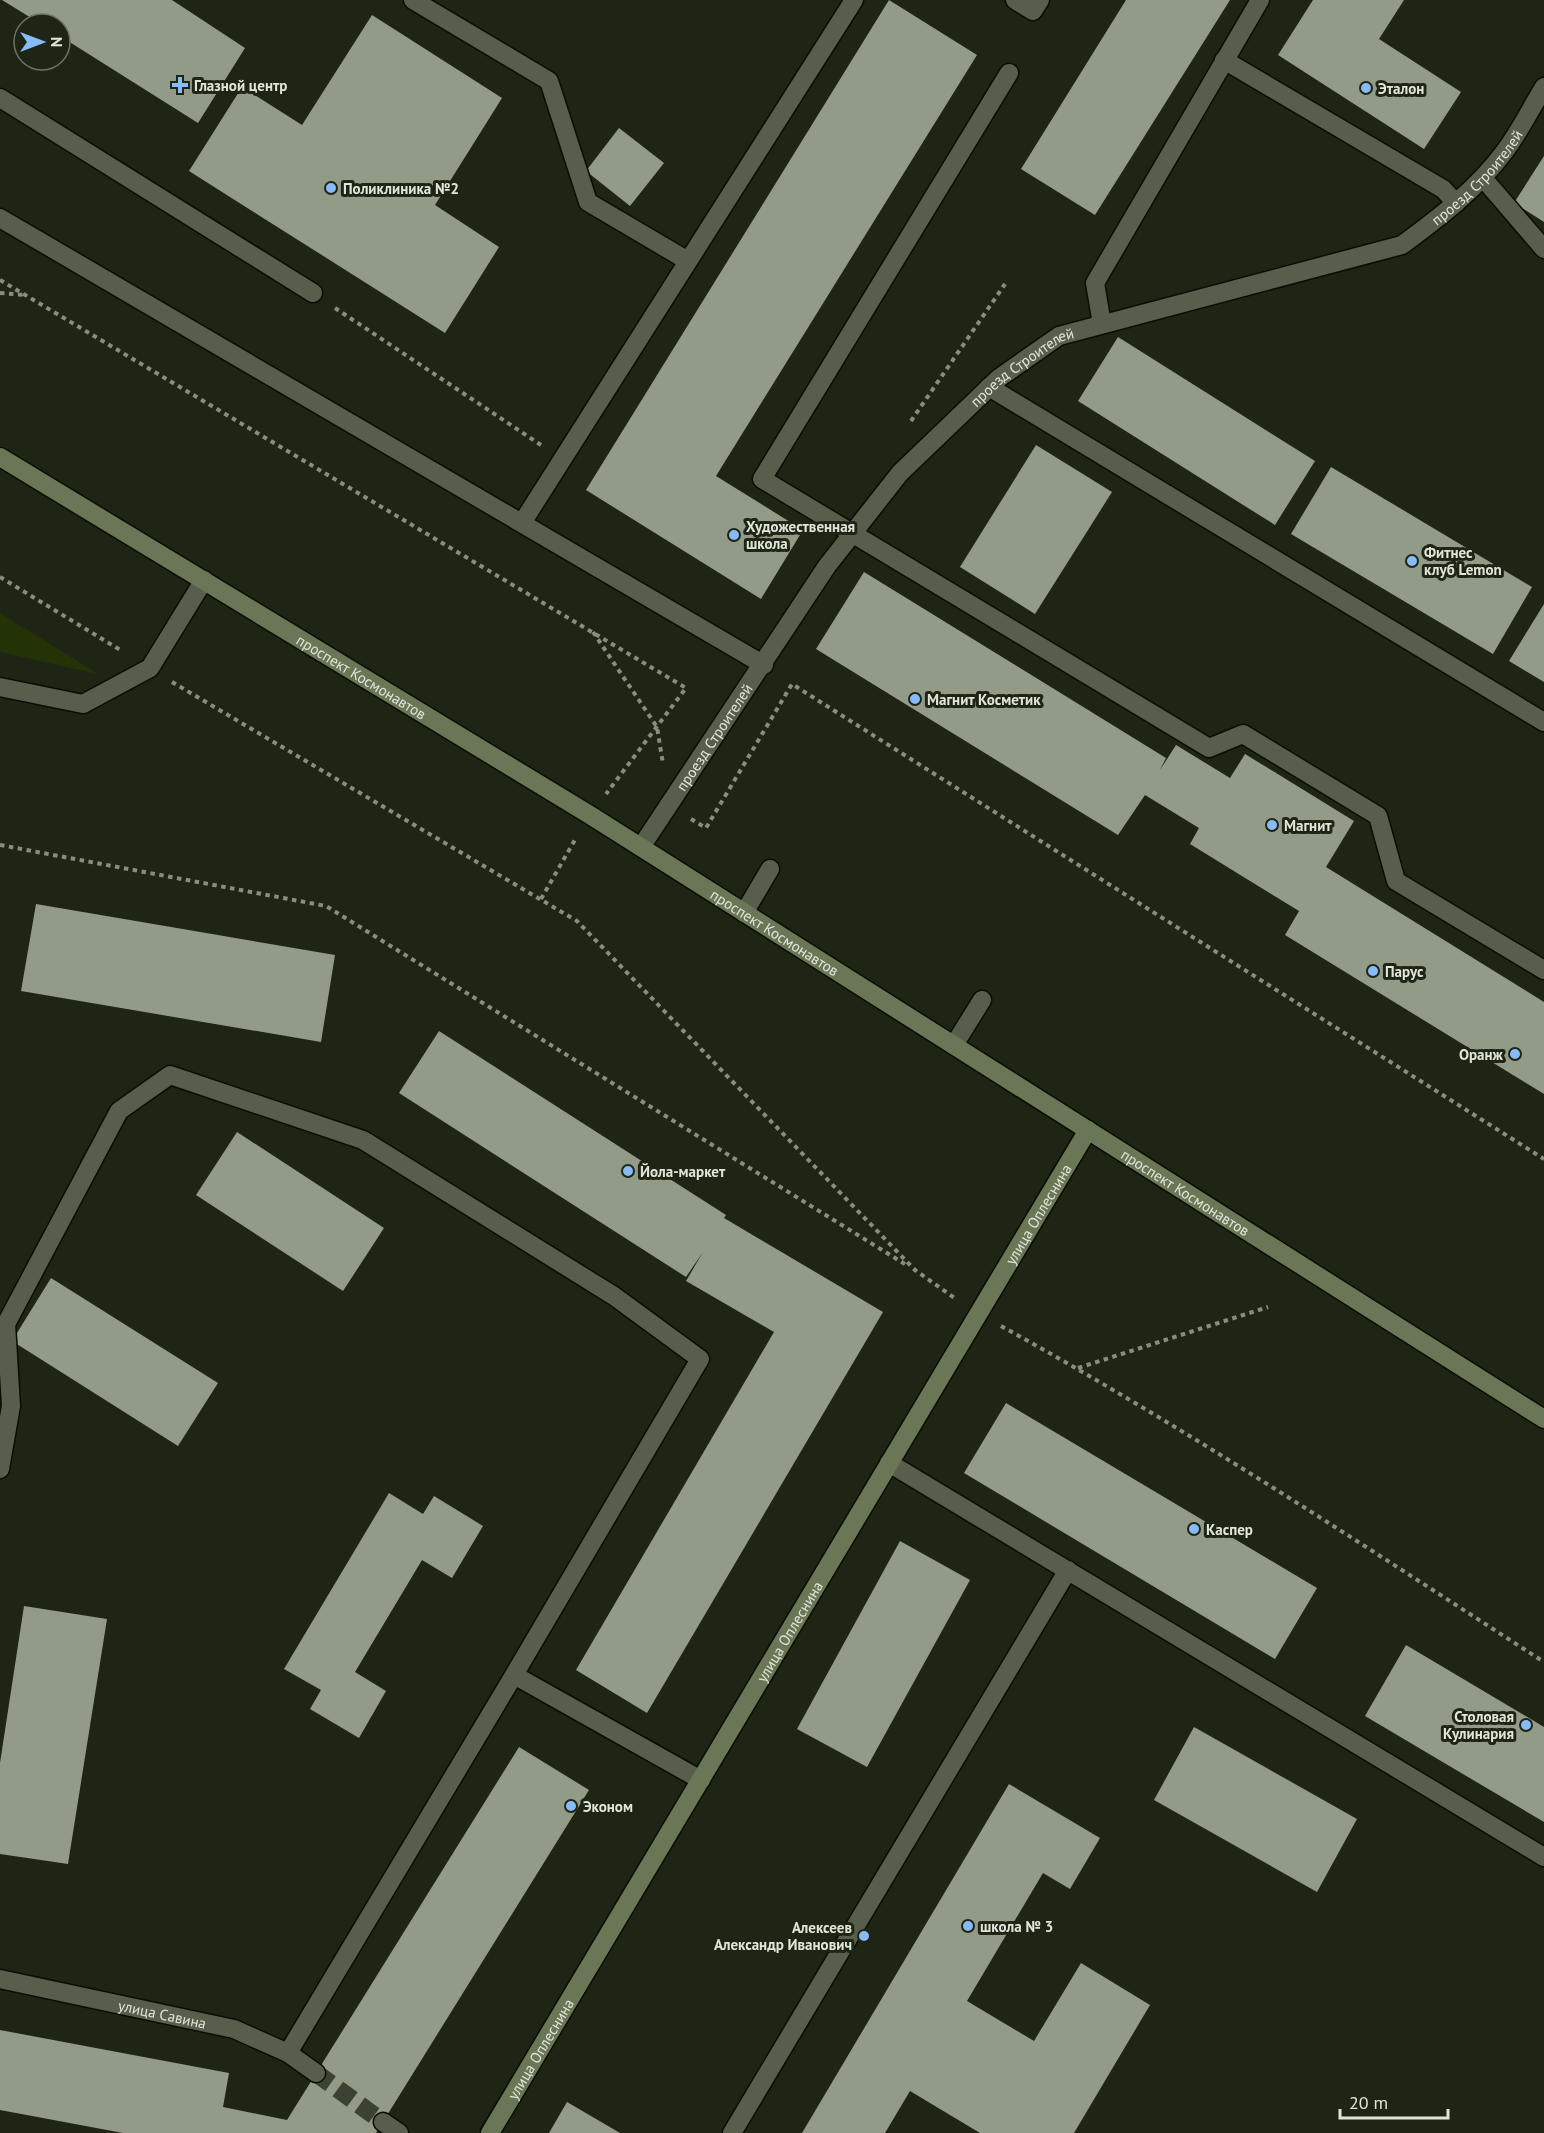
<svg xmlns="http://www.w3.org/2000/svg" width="1544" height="2133" viewBox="0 0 1544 2133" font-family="'PT Sans',sans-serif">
<rect width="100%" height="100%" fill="#1f2515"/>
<path fill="#243306" d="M0 613 98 674 0 652Z"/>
<path fill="#929b87" d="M2 0H172L245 48 198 123 60 36V24H41Z
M889 0 977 55 716 476 803 530 761 599 586 490Z
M1126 0H1230L1095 215 1021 169Z
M1313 0H1404L1379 39 1461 92 1424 149 1278 55Z
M372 15 502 98 435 205 499 247 445 333 189 171 242 87 302 125Z
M619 128 664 163 630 206 586 171Z
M1544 156V222L1514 203Z
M1118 337 1315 461 1275 525 1078 401Z
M1036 445 1112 492 1035 614 960 567Z
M1331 467 1532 587 1493 654 1291 534Z
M864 572 1166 758 1160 770 1176 745 1230 778 1245 754 1354 821 1326 867 1544 1002V1094L1285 935 1299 911 1190 844 1199 828 1145 795 1118 835 816 649Z
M1544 604V682L1509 661Z
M36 904 335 955 321 1042 21 991Z
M439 1031 726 1215 724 1218 883 1312 647 1713 576 1670 774 1332 686 1281 703 1252 686 1277 399 1093Z
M237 1132 384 1228 343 1291 196 1195Z
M51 1278 218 1383 178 1446 12 1341Z
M1006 1403 1317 1588 1275 1659 964 1473Z
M389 1493 423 1514 434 1496 483 1526 452 1578 422 1560 355 1672 386 1691 359 1738 310 1709 321 1690 284 1669Z
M900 1541 970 1580 867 1767 797 1729Z
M24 1606 107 1619 68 1864 0 1854V1763Z
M1406 1645 1544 1727V1822L1365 1716Z
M1194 1727 1357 1819 1317 1892 1154 1800Z
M519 1747 589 1790 376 2133H123L0 2110V2030L229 2073 223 2107 287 2120Z
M1009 1784 1100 1838 1070 1889 1043 1873 967 2001 1034 2041 1081 1963 1150 2005 1074 2133H980L910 2091 885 2133H802Z
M567 2102 620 2133H549Z"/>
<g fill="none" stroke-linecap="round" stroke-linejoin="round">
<path stroke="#3c4233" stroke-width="18" stroke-dasharray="18 9" stroke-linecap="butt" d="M316 2073 383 2122"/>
<g stroke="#090e02" stroke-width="21">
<path id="lane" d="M413 0 549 81 588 202 688 261
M1015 0 1033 11 1040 0
M1224 60 1443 189 1456 203
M1009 73 762 479 1209 748 1243 734 1378 816 1396 881 1544 970
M0 98 313 293
M1483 178 1544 249
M0 218 764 665
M1102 324 1095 283 1260 0
M989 387 1544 722
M522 523 854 0
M0 687 83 704 150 668 204 580
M744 913 770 869
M954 1045 982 1000
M889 1463 1544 1857
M0 1469 11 1406 6 1324 119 1111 170 1075 363 1140 614 1296 700 1359 514 1675
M288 2053 514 1675 701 1780
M732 2133 1068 1570"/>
</g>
<g stroke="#090e02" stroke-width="21">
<g id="street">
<path id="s1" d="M641 847 827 566 900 473 999 378 1059 336 1402 245C1440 217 1477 189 1505 151 1520 131 1531 108 1544 87"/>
<path id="s2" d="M0 1979 234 2029 288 2053 316 2073"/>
<path d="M383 2122 399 2133"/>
</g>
</g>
<g stroke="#090e02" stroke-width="21">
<g id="secondary">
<path id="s3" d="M0 457 590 815 1544 1419"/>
<path id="s4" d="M490 2133 1088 1130"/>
</g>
</g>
<path stroke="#878d7f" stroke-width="4" stroke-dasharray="4.5 4.5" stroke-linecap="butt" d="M0 280 686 688 606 794
M0 293 25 295
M335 308 541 445
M911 421 1005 284
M0 577 122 651
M593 632 657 727 663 764
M172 682 577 921 915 1270 956 1299
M691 819 706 828 792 684 1544 1159
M0 845 326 906 908 1266
M541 899 576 838
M1001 1326C1188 1429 1366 1547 1544 1662
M1078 1368 1268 1307"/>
<use href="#lane" stroke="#575f4c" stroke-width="18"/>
<use href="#street" stroke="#575f4c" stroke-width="18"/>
<use href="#secondary" stroke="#697756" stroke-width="18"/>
</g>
<g fill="#87bbfb" stroke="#1f2515" stroke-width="2">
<path d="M177 76h6v6h6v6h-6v6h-6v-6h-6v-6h6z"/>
<circle cx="1366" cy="88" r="6"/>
<circle cx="331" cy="188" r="6"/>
<circle cx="734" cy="535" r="6"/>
<circle cx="1412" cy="561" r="6"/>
<circle cx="915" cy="699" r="6"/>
<circle cx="1272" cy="825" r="6"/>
<circle cx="1373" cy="971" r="6"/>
<circle cx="1515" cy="1054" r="6"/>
<circle cx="628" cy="1171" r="6"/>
<circle cx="1194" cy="1529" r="6"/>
<circle cx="1526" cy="1725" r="6"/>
<circle cx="571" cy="1806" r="6"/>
<circle cx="968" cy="1926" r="6"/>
<circle cx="864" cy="1936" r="6"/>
</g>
<g text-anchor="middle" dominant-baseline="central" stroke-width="6" stroke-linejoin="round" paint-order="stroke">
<g font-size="15" font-weight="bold" fill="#e0e5da" stroke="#1f2515" text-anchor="start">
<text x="194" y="85">Глазной центр</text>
<text x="1378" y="88">Эталон</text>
<text x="343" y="188">Поликлиника №2</text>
<text x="746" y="526">Художественная<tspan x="746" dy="17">школа</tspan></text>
<text x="1424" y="552">Фитнес<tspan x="1424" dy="17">клуб Lemon</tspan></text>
<text x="927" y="699">Магнит Косметик</text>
<text x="1284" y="825">Магнит</text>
<text x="1385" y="971">Парус</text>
<text x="1503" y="1054" text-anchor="end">Оранж</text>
<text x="640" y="1171">Йола-маркет</text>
<text x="1206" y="1529">Каспер</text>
<text x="1514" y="1716" text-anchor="end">Столовая<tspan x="1514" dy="17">Кулинария</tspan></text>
<text x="583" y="1806">Эконом</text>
<text x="980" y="1926">школа № 3</text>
<text x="852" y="1927" text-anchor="end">Алексеев<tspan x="852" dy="17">Александр Иванович</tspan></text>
</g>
<g font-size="15" fill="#e0e5da" stroke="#1f2515">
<text stroke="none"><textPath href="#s1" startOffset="1122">проезд Строителей</textPath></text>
<text stroke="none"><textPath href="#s1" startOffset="618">проезд Строителей</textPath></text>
<text stroke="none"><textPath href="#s3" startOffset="423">проспект Космонавтов</textPath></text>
<text stroke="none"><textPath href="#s1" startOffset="132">проезд Строителей</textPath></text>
<text stroke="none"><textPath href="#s3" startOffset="909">проспект Космонавтов</textPath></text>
<text stroke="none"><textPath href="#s3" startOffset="1395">проспект Космонавтов</textPath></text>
<text stroke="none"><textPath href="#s4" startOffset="1070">улица Оплеснина</textPath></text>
<text stroke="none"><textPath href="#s4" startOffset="584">улица Оплеснина</textPath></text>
<text stroke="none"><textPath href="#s2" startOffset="166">улица Савина</textPath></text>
<text stroke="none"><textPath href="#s4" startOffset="98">улица Оплеснина</textPath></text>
</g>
</g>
<g transform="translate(42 42) rotate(90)"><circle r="28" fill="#1f2515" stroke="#6c7264" stroke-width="1.5"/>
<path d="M0-4.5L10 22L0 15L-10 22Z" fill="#87bbfb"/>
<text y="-9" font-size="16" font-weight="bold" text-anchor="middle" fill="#e0e5da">N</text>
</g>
<path d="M1340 2109v9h108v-9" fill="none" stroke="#e0e5da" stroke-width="3"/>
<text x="1349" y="2109" font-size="18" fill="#e0e5da" stroke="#1f2515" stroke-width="4.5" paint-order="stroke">20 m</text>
</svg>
